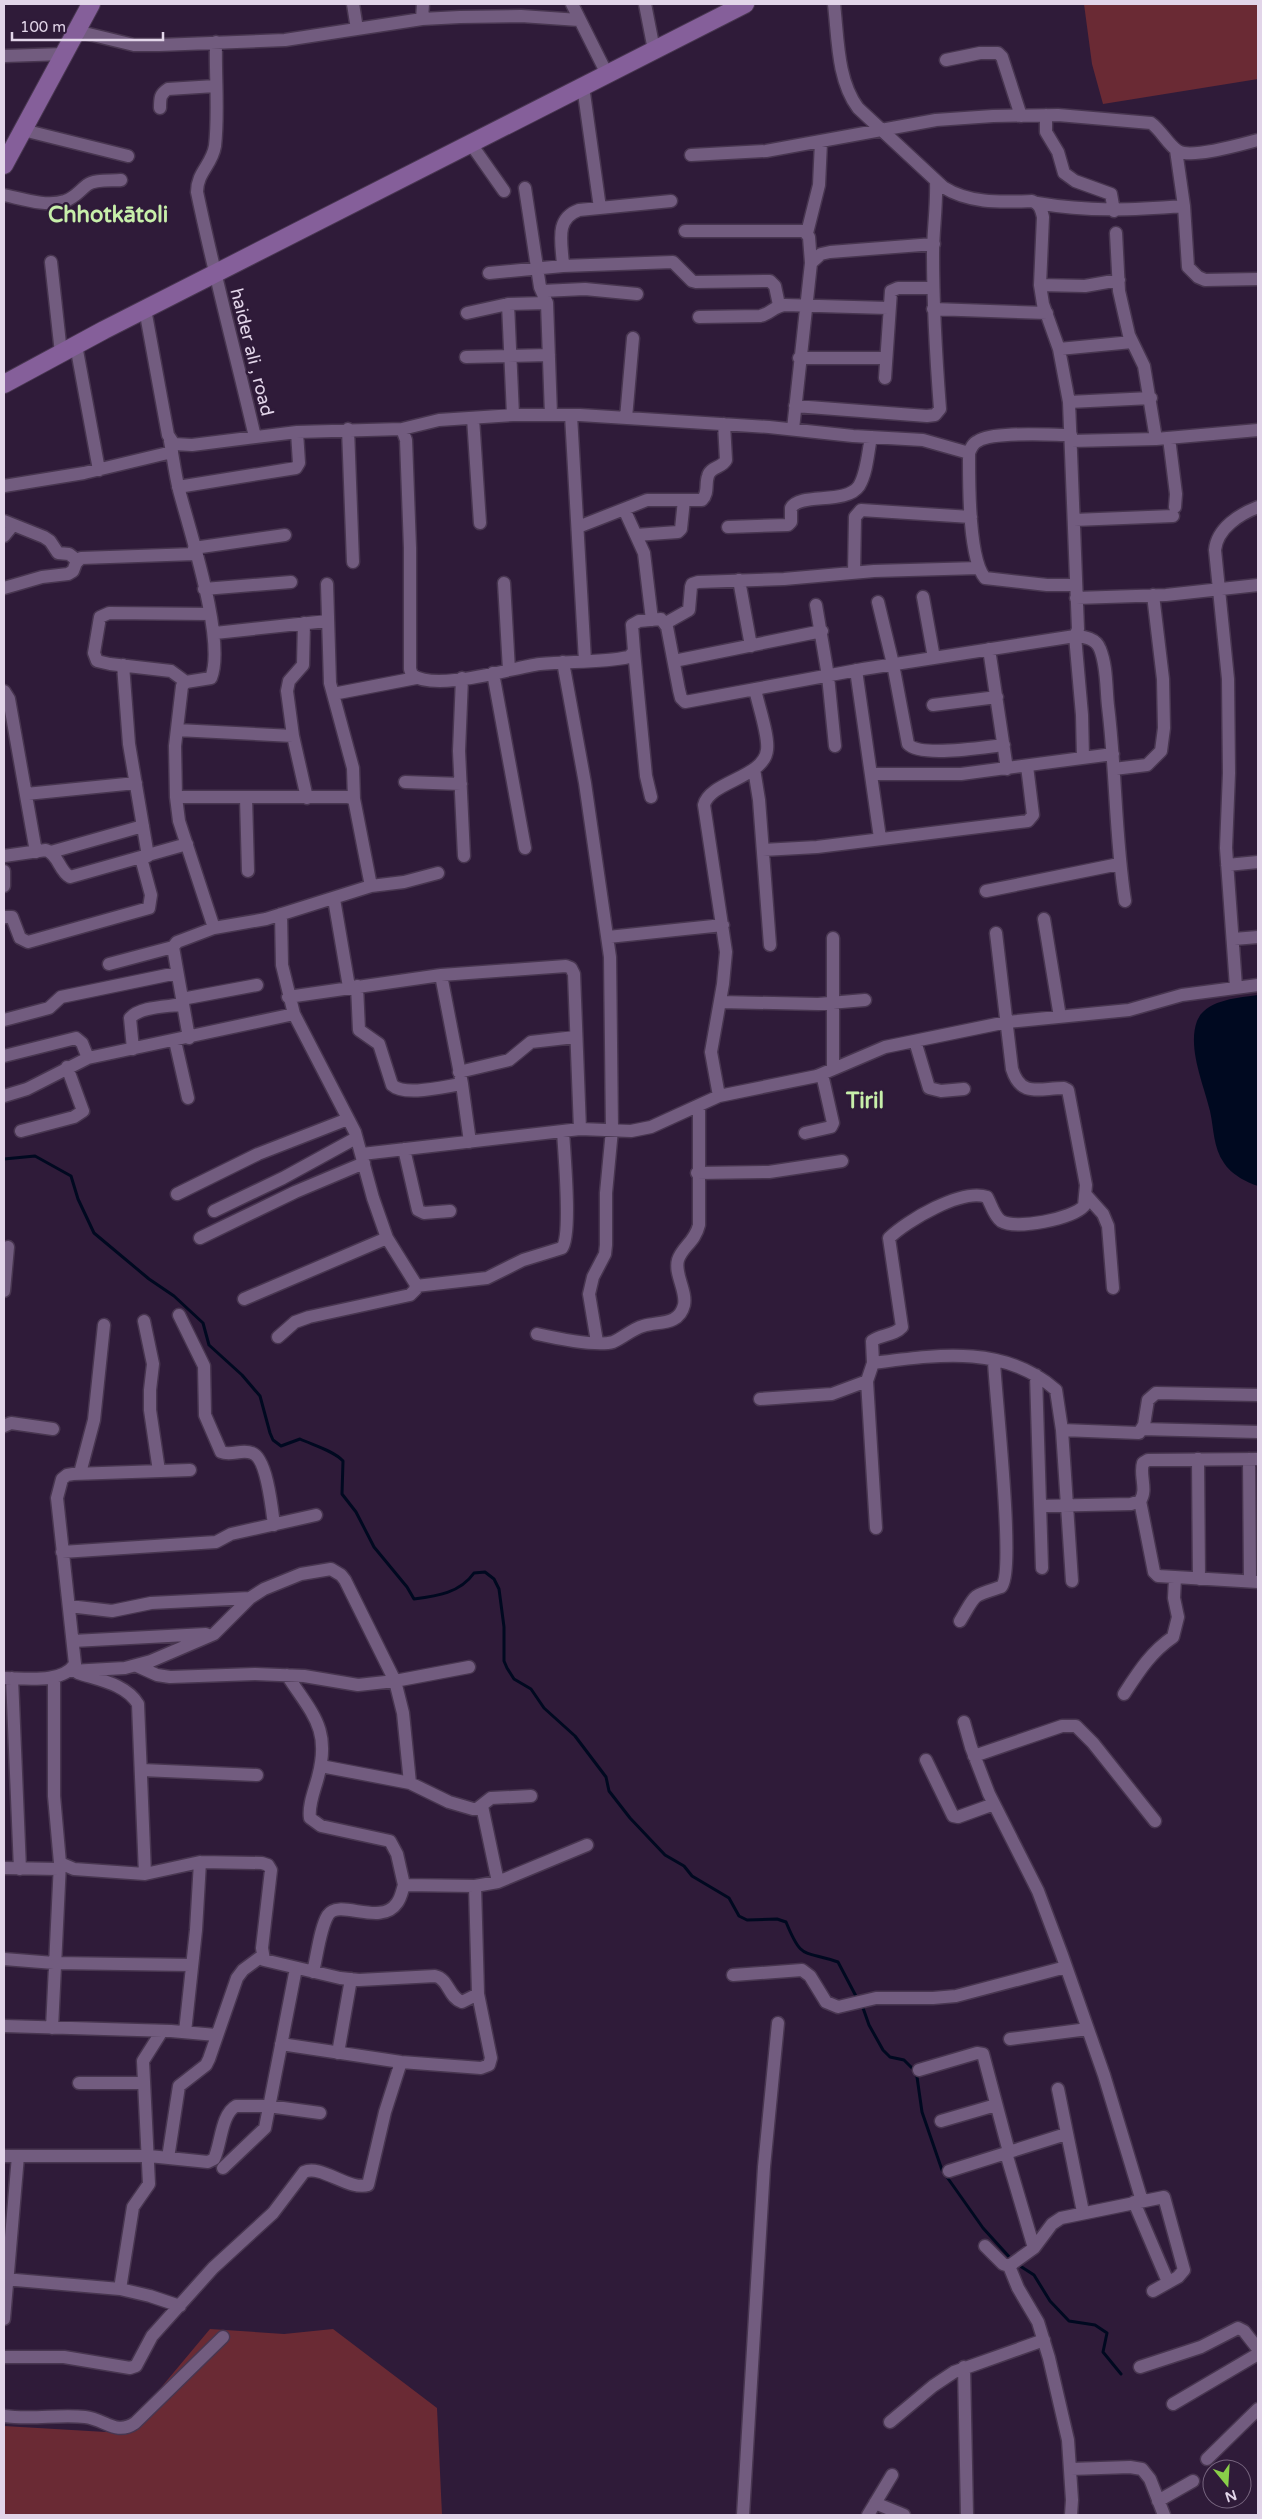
<svg xmlns="http://www.w3.org/2000/svg" width="1262" height="2519" viewBox="0 0 1262 2519" font-family="'Varela Round',sans-serif">
<rect width="100%" height="100%" fill="#2f1b39"/>
<path fill="#6a2a34" d="M1084 4H1258V79L1103 104 1092 64Z
M210 2329 284 2334 333 2329 437 2408 442 2515H4V2426L123 2433Z"/>
<path fill="#000920" d="M1258 995V1186C1247 1183 1230 1173 1224 1163 1213 1147 1214 1129 1210 1111 1204 1085 1187 1048 1197 1021 1206 999 1239 998 1258 995Z"/>
<g fill="none" stroke-linecap="round" stroke-linejoin="round">
<path stroke="#000920" stroke-width="3" d="M4 1159 35 1156 71 1176 78 1199 94 1233 149 1279 174 1296 203 1323 209 1345 242 1375 260 1396 270 1433 273 1440 281 1446 300 1439C313 1445 334 1451 343 1461L342 1494 356 1512 374 1547 407 1587 414 1599C437 1596 460 1593 474 1573L485 1572 494 1579 499 1589 504 1627V1661L507 1668 514 1679 531 1689 544 1708 575 1736 606 1777 609 1791 630 1818 665 1855 684 1866 692 1876 729 1898 739 1916 747 1920 777 1919 786 1922C802 1961 803 1950 838 1962L858 2000
M862 2005 869 2025 883 2050 890 2057 904 2060 913 2069 917 2077 922 2112 942 2170 983 2228 1012 2260
M1017 2264 1034 2275 1050 2301 1069 2321 1095 2325 1107 2333 1103 2352 1121 2374"/>
<g stroke="#483650" stroke-width="15">
<path id="street" d="M353 4 357 29
M572 4 607 74
M645 4 654 50
M422 19 423 4
M76 31 134 45H159L285 40 422 19 460 17 521 16 579 20
M216 42C215 77 219 112 215 146 212 165 197 172 197 192 214 274 236 355 255 437
M4 56 64 54
M946 60 980 53H998L1002 57 1021 116
M583 86 600 208
M160 108C160 98 160 94 168 89L215 86
M1046 115V132L1058 152 1064 173 1075 181 1111 194 1114 211
M23 130 128 156
M471 144 504 191
M1176 150 1184 206 1188 267 1198 277 1205 280 1258 279
M691 155 766 151 936 120 993 116 1058 115 1151 123C1162 131 1168 145 1178 151 1192 159 1242 144 1258 140
M525 188 540 287 547 303 551 415
M4 195C23 199 46 207 65 201 76 197 79 191 87 185 94 179 112 181 121 180
M1037 203C1089 212 1132 210 1184 206
M685 231H804L809 237 811 263
M807 233 819 185 821 142
M1116 233 1119 291 1129 335 1144 366 1156 439
M51 262 61 353
M563 266C562 243 554 219 579 210L671 201
M489 273 563 266 673 262 692 281 696 282 770 281 775 286 779 305
M1040 285 1085 286 1119 280
M542 291 585 289 637 294
M508 304 513 415
M145 309 168 435 174 444 192 445 297 432 402 429 406 440 410 548V669L412 675C437 692 510 668 540 664 570 661 600 663 629 657L634 651 632 625 639 621 661 619 667 627 679 690 681 698 685 702 863 669 1075 636 1078 629 1069 402 1059 349 1043 304 1040 285 1043 217C1041 209 1040 204 1032 201 1001 202 970 204 943 187L858 108C837 80 838 38 834 4
M933 309 1047 313
M467 313 508 304 547 303
M699 317 760 316C770 314 774 306 785 305L888 308
M76 345 99 470
M1059 349 1132 342
M466 357 549 355
M799 358H886
M885 378 891 291 898 288H933
M1069 402 1151 398
M795 406 927 416 935 415 940 409C936 357 933 306 933 254 933 230 937 206 936 181
M571 415 585 661
M473 418 480 523
M626 418 633 338
M348 429 353 562
M402 429 439 420 513 415H580L769 427 853 436 923 440 969 453
M793 429 811 263 821 254 830 252 934 244
M1071 435C1051 435 993 431 978 441 973 443 971 448 969 453 969 481 968 558 985 578L1047 585H1076
M1169 438 1176 494 1175 507
M170 441C173 457 175 474 179 490 190 532 226 641 211 678L186 682 182 686 175 746 176 797 179 821 214 928 177 942 173 947 189 1038
M1071 441 1156 439 1258 430
M4 486 84 473 172 452
M178 487 296 468 299 463 297 432
M624 509 644 553 652 620
M1074 520 1173 516
M4 521 44 537 50 541 58 553 69 554 78 561
M578 527 647 500H702C709 493 705 484 708 476 710 467 722 468 726 460L724 424
M728 527 788 525 791 522V508C800 492 846 505 859 486 867 473 868 452 871 437
M636 535 678 532 681 529 684 500
M4 536 13 525
M194 548 285 535
M854 573 855 517 861 510 971 517
M739 580 751 646
M504 583 509 670
M327 584 330 683 353 768 354 799
M4 588 42 577 68 574 73 571 76 563 81 558 195 554
M204 589 291 582
M923 597 934 658
M1076 598 1166 595 1258 585
M878 602 893 664 908 744C921 758 984 747 1004 745
M816 605 828 676 835 746
M304 623 303 665 289 681 287 691 293 736 307 798
M666 623 689 610 691 587 692 584 698 582 784 579 874 571 979 568
M215 633 327 621
M989 649 1007 769
M634 651 646 776 651 797
M674 661 822 631
M563 662 585 783 610 957 612 1130 606 1193V1245L605 1254 593 1277 589 1294 597 1342
M123 665 129 744 148 856
M856 670 880 838
M493 673 525 848
M462 678 459 751 464 856
M186 682 171 671 110 664 97 661 94 653 100 617 109 613 210 614
M4 691 9 699 36 852
M333 694 416 678
M933 705 997 697
M177 730 293 736
M1083 758 1082 715 1075 636C1085 637 1096 638 1100 649 1107 666 1106 688 1108 706 1116 771 1115 836 1125 901
M754 769 759 800 770 945
M1114 769 1147 765 1161 751 1164 728 1163 679 1153 595
M872 774H961L1113 754
M405 782 461 784
M26 794 136 783
M176 797H348L354 799 355 804 371 886 266 919 214 928
M246 798 248 871
M763 850 817 847 1028 821 1033 815 1027 766
M51 852 143 826
M4 856 46 850C59 855 59 871 70 877L187 844
M1227 865 1258 862
M4 871V886
M371 886 404 882 438 873
M986 891 1119 864
M334 899 349 987
M4 917H12L20 938 28 942 149 908 151 895 141 858
M1044 919 1060 1017
M608 937 723 925
M833 938V1069
M1234 939 1258 937
M109 964 173 947
M441 975 462 1084 470 1142
M357 986 359 1030 379 1044 392 1085C405 1097 446 1086 462 1084
M1236 987 1226 848 1229 773 1228 679 1215 550C1217 528 1240 514 1258 507
M288 997 441 975 566 966 571 968 574 974 580 1129
M182 999 257 985
M720 1002 818 1004 865 1000
M4 1020 49 1008 61 997 177 973
M175 1041 188 1098
M915 1041 929 1088 941 1091 964 1089
M133 1049 130 1018C141 1006 168 1007 183 1004
M4 1056 76 1038 82 1043 88 1058
M459 1072 509 1060 531 1042 575 1037
M4 1096 27 1089 88 1058 294 1014
M719 1096 711 1052 723 984 726 952 704 805C710 781 764 778 767 750 769 735 758 705 755 689
M21 1131 74 1117 83 1111 67 1067
M805 1133 831 1127 833 1123 822 1074
M404 1149 418 1210 424 1213 450 1211
M362 1154 580 1129 631 1131 651 1127 719 1096 817 1076 885 1047 1007 1022 1129 1010 1182 995 1258 985
M697 1173 769 1172 842 1161
M177 1194 258 1154 348 1119
M1086 1195 1103 1214 1108 1226 1113 1288
M214 1211 283 1178 356 1138
M200 1238 295 1192 364 1163
M416 1286 487 1278 523 1260 562 1248C572 1235 564 1151 563 1131
M4 1291 8 1247
M244 1299 387 1238
M179 1315 204 1366 205 1415 221 1452C231 1456 242 1449 252 1453 267 1458 272 1510 274 1525
M144 1321 153 1364 150 1390V1410L159 1471
M537 1334C555 1338 596 1347 613 1342 623 1338 632 1329 643 1326 658 1321 679 1326 684 1305 687 1291 674 1274 678 1260 682 1247 695 1242 699 1225V1105
M278 1337 295 1322 309 1317 410 1295 416 1289 415 1283 387 1238 373 1198 355 1132 294 1014 282 965 281 914
M873 1363C936 1355 1004 1344 1056 1390L1062 1430 1072 1581
M1036 1375 1042 1568
M867 1381 876 1528
M760 1399 832 1394 867 1381 873 1363 872 1341C881 1334 894 1336 902 1327L889 1238C906 1221 962 1188 987 1197 991 1204 994 1216 1001 1221 1016 1230 1072 1219 1084 1206L1086 1185 1068 1090 1064 1088C1039 1088 1021 1098 1012 1069L996 933
M4 1426 11 1423 53 1429
M1142 1429 1258 1432
M1062 1430 1139 1433 1144 1425 1148 1400 1156 1393 1258 1395
M1198 1459 1199 1579
M1249 1459 1250 1581
M80 1473 94 1420 104 1325
M1140 1501 1154 1572 1158 1576 1258 1582
M1040 1506 1131 1504 1140 1501C1148 1490 1139 1475 1143 1463L1148 1460 1258 1459
M62 1552 216 1542 231 1534 316 1515
M69 1606 112 1611 151 1603 250 1598
M960 1621C977 1593 970 1597 1001 1587 1016 1573 995 1392 994 1361
M73 1641 206 1634
M137 1666 157 1675 170 1677 255 1674 304 1676 358 1685 395 1681 469 1667
M71 1671 125 1668 151 1661 214 1634 250 1598 264 1589 301 1574 331 1569 341 1575 345 1580 395 1681 403 1713 410 1783
M78 1673C99 1680 126 1684 138 1704L145 1874
M287 1675C312 1714 331 1728 318 1777 315 1789 308 1805 310 1818L321 1826 390 1841 397 1854 404 1885 475 1886 498 1882 587 1845
M54 1677V1796L60 1863 74 1869 145 1874 200 1862 262 1863 268 1865 271 1870 262 1948 264 1960 340 1978 359 1980 435 1976C449 1979 448 1997 462 2002L478 1994
M4 1678C25 1678 62 1684 75 1664L57 1498 62 1479 67 1475 73 1474 190 1470
M12 1678 20 1869
M1124 1694C1139 1671 1151 1652 1173 1637L1178 1617 1174 1598 1175 1578
M964 1722 971 1747 989 1794 1038 1891 1062 1955 1104 2075 1142 2201
M974 1756 1062 1726H1076L1093 1743 1155 1821
M926 1760 953 1816 958 1817 994 1804
M321 1766 410 1783 449 1802 473 1809H477L491 1798 531 1796
M142 1770 257 1775
M482 1806 498 1882
M4 1868 59 1869
M4 1959 54 1963 192 1965
M313 1972C317 1956 320 1928 328 1915 339 1898 381 1927 397 1903 401 1898 402 1891 404 1885
M733 1975 802 1970 810 1976 826 2002 838 2007 876 1998H933L956 1996 1066 1967
M4 2026 171 2031 216 2035
M52 2028 60 1863
M185 2032 196 1930 200 1862
M1010 2039 1088 2029
M281 2044 401 2062 481 2068 489 2065 491 2058 478 1994 475 1886
M338 2053 351 1979
M919 2070 977 2053 983 2054 1009 2152
M79 2083H143
M1058 2089 1083 2212
M941 2121 996 2105
M1006 2153 1034 2248
M4 2156H149L208 2162 214 2159C221 2145 221 2114 236 2106H268L320 2113
M168 2158 179 2086 206 2065 209 2059 237 1978 243 1970 262 1956
M223 2168 265 2128 296 1968
M949 2171 1066 2134
M1134 2202 1168 2282
M985 2246 1003 2264 1009 2266 1034 2248 1052 2224 1061 2218 1164 2197 1184 2270 1178 2277 1153 2291
M1009 2266 1018 2288 1038 2322 1049 2358 1068 2440 1072 2500 1071 2515
M4 2279 120 2289 150 2296 180 2306
M120 2289 133 2207 149 2184 143 2061 162 2031
M4 2319 18 2156
M4 2357H64L130 2368 136 2366 152 2336 213 2268 273 2213 304 2172C321 2164 349 2191 368 2185L385 2112 401 2062
M964 2367 967 2515
M1140 2367 1201 2347 1238 2328 1244 2331 1258 2349
M1173 2404 1258 2354
M4 2416C32 2420 59 2414 85 2417 105 2419 116 2436 135 2423L223 2337
M890 2422 933 2386 954 2372 1044 2340
M1207 2459 1258 2409
M1071 2469 1130 2467 1142 2469 1150 2479 1164 2515
M1158 2501 1193 2481
M875 2503 904 2515
M743 2515 764 2167 778 2023
M868 2515 892 2475"/>
</g>
<g stroke="#483650" stroke-width="20">
<path id="secondary" d="M4 165 91 4
M4 384 104 330 745 4"/>
</g>
<use href="#street" stroke="#725c7f" stroke-width="12"/>
<use href="#secondary" stroke="#855f9a" stroke-width="18"/>
</g>
<g text-anchor="middle" dominant-baseline="central" stroke-width="5" stroke-linejoin="round" paint-order="stroke">
<g font-size="18" fill="#e2d5e9" stroke="#2f1b39">
<text transform="translate(252 352) rotate(76)">haider ali , road</text>
</g>
<g font-size="22" font-weight="bold" fill="#c7efaa" stroke="#2f1b39">
<text x="108" y="215">Chhotkātoli</text>
<text x="865" y="1101">Tiril</text>
</g>
</g>
<rect width="1262" height="2519" fill="none" stroke="#e2d5e9" stroke-width="10"/>
<g transform="translate(1227 2484) rotate(162)"><circle r="24" fill="#2f1b39" stroke="#77657f"/>
<path d="M0-4L9 19L0 12L-9 19Z" fill="#89cf49"/>
<text y="-8" font-size="14" font-weight="bold" text-anchor="middle" fill="#e2d5e9">N</text>
</g>
<path d="M12 32v8h151v-8" fill="none" stroke="#e2d5e9" stroke-width="2.5"/>
<text x="20" y="32" font-size="15" fill="#e2d5e9" stroke="#2f1b39" stroke-width="4" paint-order="stroke">100 m</text>
</svg>
